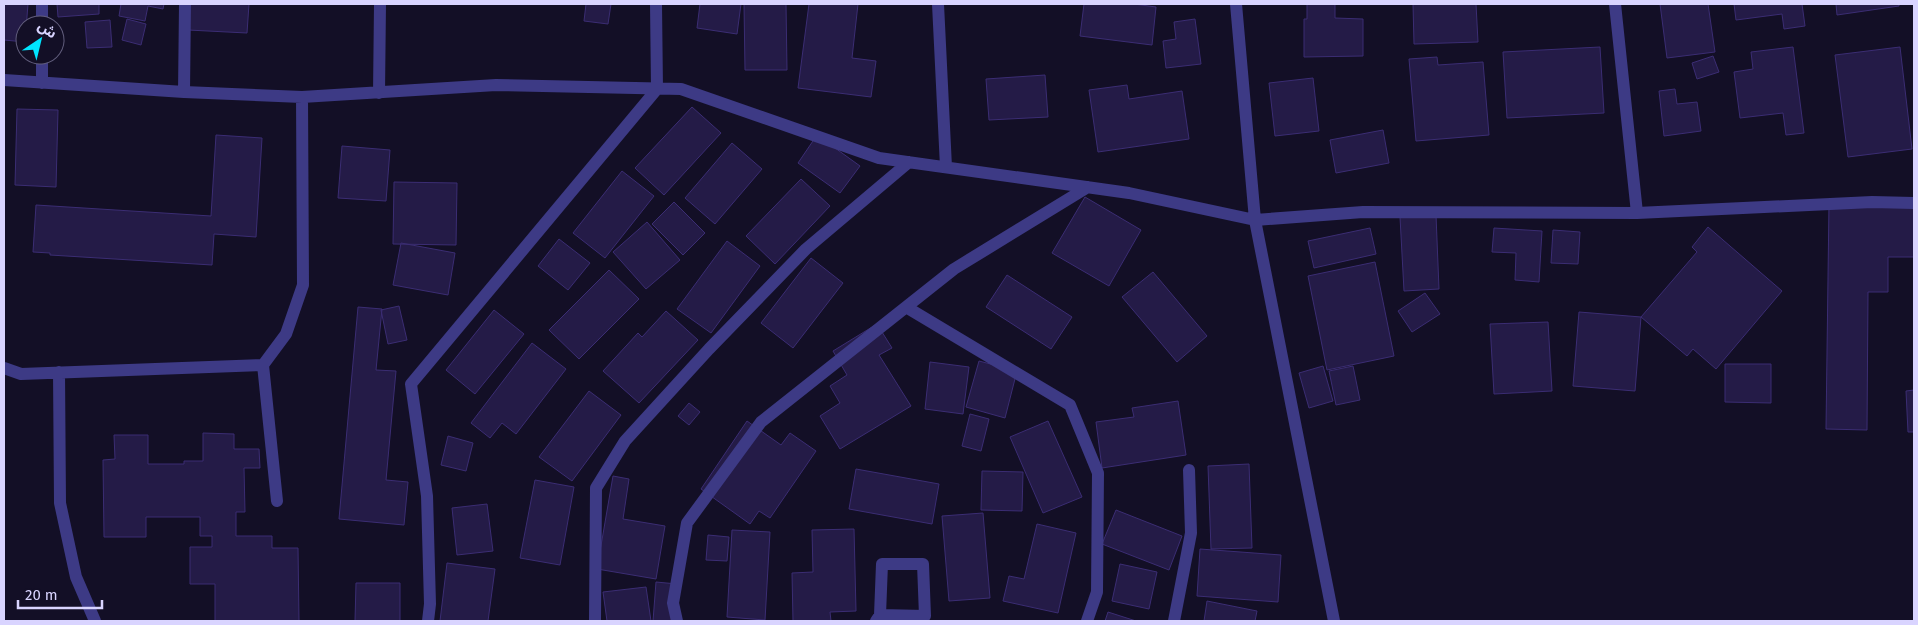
<svg xmlns="http://www.w3.org/2000/svg" width="1918" height="625" viewBox="0 0 1918 625" font-family="'Fira Sans','Noto Sans Arabic',sans-serif">
<rect width="100%" height="100%" fill="#130f26"/>
<path fill="#241b47" stroke="#3b2d73" d="M4 4H28L25 42 4 40Z
M57 4H99V14L58 17Z
M121 4H164L163 9 148 6 145 21 119 16Z
M190 4H249L247 33 188 30Z
M586 4H611L608 24 584 21Z
M700 4H741L737 34 697 28Z
M744 4H786L787 70H745Z
M809 4H858L852 58 876 61 871 97 798 88Z
M1084 4H1134L1156 7 1152 45 1080 36Z
M1307 4H1335V18L1363 19V56L1304 57V19H1307Z
M1413 4H1476L1478 42 1414 44Z
M1660 4H1708L1715 52 1667 58Z
M1734 4H1802L1805 26 1784 29 1782 14 1736 20Z
M1836 4H1899V6L1837 15Z
M127 19 146 24 141 45 122 40Z
M1195 19 1201 64 1166 68 1163 41 1176 39 1174 22Z
M110 20 112 47 87 48 85 22Z
M1600 47 1604 113 1507 118 1503 52Z
M1793 47 1804 133 1786 135 1783 113 1740 118 1734 72 1753 69 1751 52Z
M1900 47 1912 149 1848 157 1835 55Z
M1713 56 1719 72 1697 79 1692 63Z
M1437 57 1438 65 1483 62 1489 135 1416 141 1409 59Z
M1045 75 1048 117 989 120 986 79Z
M1313 78 1319 131 1275 136 1269 83Z
M1127 85 1129 99 1182 91 1189 139 1098 152 1089 90Z
M1675 89 1677 104 1697 102 1701 131 1664 136 1659 91Z
M692 107 721 133 664 195 635 168Z
M17 109 58 110 56 187 15 185Z
M1383 130 1389 163 1336 173 1330 140Z
M216 135 262 138 256 237 214 234 212 265 50 255V253L33 252 36 205 211 216Z
M817 135 860 166 840 193 798 163Z
M732 143 762 169 715 224 685 198Z
M342 146 390 150 386 201 338 198Z
M622 171 654 196 605 258 573 233Z
M801 179 830 206 775 264 746 236Z
M394 182 457 183 456 245 393 244Z
M1085 197 1141 230 1109 286 1052 253Z
M674 202 705 233 683 255 652 224Z
M1829 203 1914 204V257H1888V292H1868L1867 430 1826 429Z
M1436 215 1439 289 1404 291 1400 217Z
M647 222 680 260 646 289 613 252Z
M1708 227 1782 291 1716 369 1693 349 1687 356 1641 317 1697 252 1692 247Z
M1370 228 1376 254 1314 268 1308 241Z
M1494 228 1542 231 1539 282 1515 280 1516 253 1492 252Z
M1553 230 1580 232 1578 264 1551 263Z
M559 239 590 263 568 290 538 266Z
M727 241 760 266 711 333 677 309Z
M401 243 455 253 448 295 393 285Z
M811 258 843 283 793 348 761 323Z
M1375 262 1394 356 1327 370 1308 276Z
M609 270 639 299 579 359 549 330Z
M1153 272 1207 336 1177 362 1122 297Z
M1007 275 1072 317 1051 349 986 307Z
M1425 293 1440 314 1412 332 1398 311Z
M399 306 407 340 388 344 381 310Z
M358 307 382 309 376 370 396 371 386 480 408 482 404 525 339 519Z
M494 310 524 334 475 394 446 370Z
M666 311 698 340 639 403 603 371 638 333 642 337Z
M1579 312 1641 317 1635 391 1573 386Z
M1548 322 1552 391 1494 394 1490 324Z
M877 324 892 348 879 355 911 406 840 449 820 416 840 403 830 386 847 375 833 351Z
M532 343 566 369 516 434 502 423 490 438 471 423Z
M979 361 1017 371 1005 418 966 407Z
M930 362 969 367 963 414 925 409Z
M1725 364H1771V403L1725 402Z
M1323 366 1333 401 1309 408 1299 373Z
M1353 366 1360 400 1336 405 1329 371Z
M1914 390V432H1908L1906 391Z
M589 391 621 415 572 481 539 457Z
M1178 401 1186 455 1102 468 1096 422 1134 417 1132 408Z
M689 403 700 412 689 425 678 416Z
M970 414 989 419 981 451 962 446Z
M747 421 781 445 790 433 816 451 770 518 759 511 750 524 701 489Z
M1048 421 1082 497 1043 513 1010 437Z
M203 433 234 434V449H259L260 468H244L245 512H236V536H272V548H298L299 621H215V584H190V547H212V536H200V517H146V537H104L103 460 115 459 114 435H148V464H184V461H203Z
M448 436 473 443 466 471 441 465Z
M1249 464 1252 548 1211 549 1208 466Z
M856 469 939 484 932 524 849 509Z
M982 471 1023 472 1022 511 981 510Z
M613 476 629 479 623 519 665 526 656 579 597 569Z
M535 480 574 487 560 565 520 558Z
M487 504 493 551 457 555 452 508Z
M1116 510 1182 536 1169 570 1102 544Z
M983 513 990 598 949 601 942 516Z
M1037 524 1076 533 1058 613 1003 601 1009 576 1024 579Z
M854 529 856 611 830 612 831 621H793L792 573 813 572 812 530Z
M732 530 770 532 765 620 727 617Z
M708 535 729 537 727 561 706 560Z
M1200 549 1281 555 1278 602 1197 596Z
M447 563 495 569 488 621H440Z
M1120 564 1157 572 1149 609 1112 601Z
M656 582 677 584 673 621H653Z
M356 583H400V621H355Z
M646 587 651 621H607L603 592Z
M1207 601 1257 611 1255 621H1204Z
M1108 612 1136 621H1105Z"/>
<g fill="none" stroke-linecap="round" stroke-linejoin="round">
<path stroke="#3d3a85" stroke-width="12" d="M938 4 946 167
M1236 4 1255 220 1334 621
M1615 4 1637 213
M42 25V4
M4 80 184 92 302 97 496 85 681 89 879 158 1129 193 1255 220 1363 212 1637 213 1872 202 1914 203
M42 83V55
M184 92 185 4
M379 93 380 4
M906 307 1070 405 1098 473 1097 592 1087 621
M263 365 277 501
M4 368 21 374 263 365 286 334 303 285 302 97
M59 372 60 503 76 577 95 621
M428 621 430 604 427 496 411 384 657 89 656 4
M595 621 596 488 625 441 709 349 806 249 909 162
M677 621 673 603 687 523 761 422 954 269 1088 187
M876 621 880 615 882 564H923L925 616 880 615
M1174 621 1191 533 1189 470"/>
</g>
<rect width="1918" height="625" fill="none" stroke="#d9d4ff" stroke-width="10"/>
<g transform="translate(40 40) rotate(35)"><circle r="24" fill="#130f26" stroke="#625e7d"/>
<path d="M0-4L9 19L0 12L-9 19Z" fill="#00e5ff"/>
<text y="-8" font-size="14" font-weight="bold" text-anchor="middle" fill="#d9d4ff">ش</text>
</g>
<path d="M18 600v8h84v-8" fill="none" stroke="#d9d4ff" stroke-width="2.5"/>
<text x="25" y="600" font-size="15" fill="#d9d4ff" stroke="#130f26" stroke-width="4" paint-order="stroke">20 m</text>
</svg>
